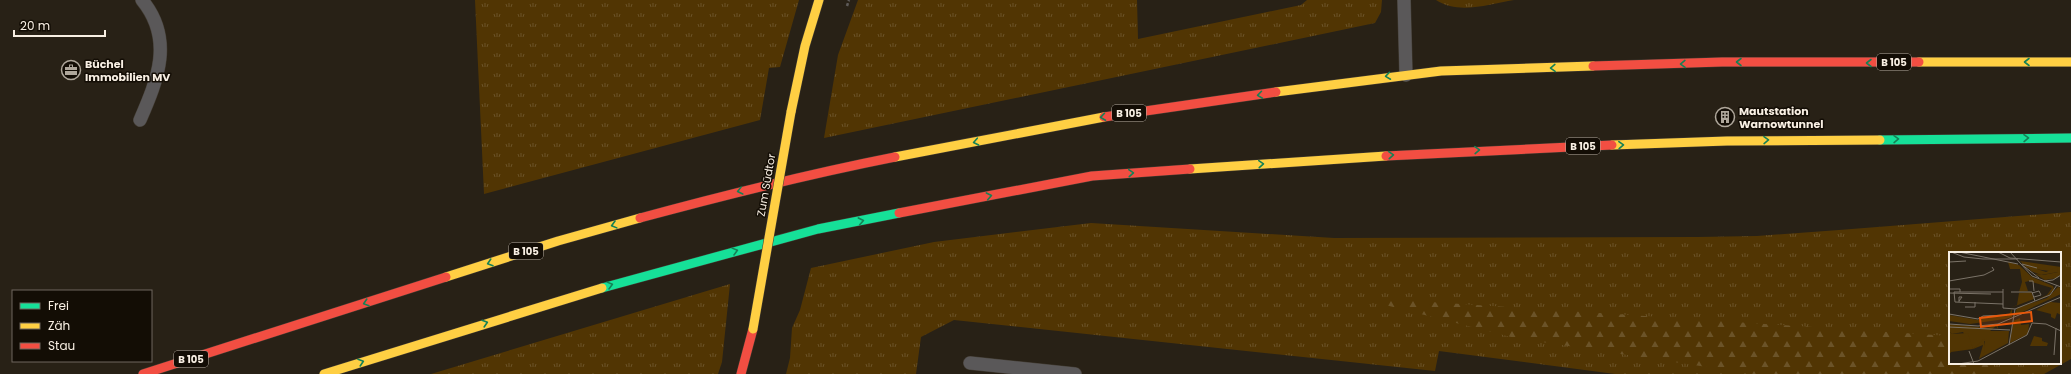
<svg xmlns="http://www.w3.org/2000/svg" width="2071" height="374" viewBox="0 0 2071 374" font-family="Poppins,sans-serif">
<defs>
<pattern id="grass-tufts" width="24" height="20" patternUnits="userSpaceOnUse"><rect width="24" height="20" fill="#513503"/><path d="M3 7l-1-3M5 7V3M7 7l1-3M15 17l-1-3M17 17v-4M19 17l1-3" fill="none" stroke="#6b5328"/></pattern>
<pattern id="forest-firs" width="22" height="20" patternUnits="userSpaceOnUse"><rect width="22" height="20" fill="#513503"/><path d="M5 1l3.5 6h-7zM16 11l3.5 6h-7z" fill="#6b5328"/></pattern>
</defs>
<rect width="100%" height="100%" fill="#282116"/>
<path fill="url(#grass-tufts)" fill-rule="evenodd" d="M475 0H799L780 67 769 68 760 120 484 194Z
M858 0H1137L1138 39 1301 5 1307 0H1382L1381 12 1375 23 824 138 838 55Z
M1436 0H1514C1489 4 1459 15 1436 0Z
M2071 212V359L2044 374H1615L1439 351 1435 371 954 320 921 337 916 374H786L790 358 792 328 800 310 811 268 934 242 1091 223 1334 238 1698 237 1757 236 1839 230ZM1950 253H2060V363H1950Z
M730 284 722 362 718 374H431Z"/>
<path fill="url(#forest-firs)" d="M1354 297 1950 336V363H1993L1988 374H1753L1515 338Z"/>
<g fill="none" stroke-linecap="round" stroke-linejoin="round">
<g stroke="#433d34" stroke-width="14">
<path id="lane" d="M1404 0 1406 75
M140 120C158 79 174 39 142 0
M970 363 1075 374"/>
</g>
<g stroke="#433d34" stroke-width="10">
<path id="fast" d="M1880 140 2071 138
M602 288 818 229 899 213"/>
</g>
<g stroke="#433d34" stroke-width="10">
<path id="slow" d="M1919 62H2071
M1276 92 1441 71 1593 66
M791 112 805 46 819 0
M1612 145 1727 141 1880 140
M895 157 1104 117
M1190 169 1386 156
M446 277 558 241 640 218
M324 374 602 288"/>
</g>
<g stroke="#433d34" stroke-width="10">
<path id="jam" d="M1593 66 1722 62H1919
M1104 117 1276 92
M1386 156 1612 145
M899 213 1092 176 1190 169
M640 218C725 195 809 174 895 157
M143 374 446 277
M741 374 753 329"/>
</g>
<path stroke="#5e5b59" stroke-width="2.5" stroke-dasharray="3 2" stroke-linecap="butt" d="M847 6 849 0"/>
<use href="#lane" stroke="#5a5859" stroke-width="13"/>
<use href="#fast" stroke="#16e098" stroke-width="9"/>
<use href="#slow" stroke="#ffcf43" stroke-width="9"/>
<use href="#jam" stroke="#f24e42" stroke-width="9"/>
<g stroke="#433d34" stroke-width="10" stroke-linecap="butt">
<path id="slow-bridge" d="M753 329 791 112"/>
</g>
<use href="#slow-bridge" stroke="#ffcf43" stroke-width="9"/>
</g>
<defs><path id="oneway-chevron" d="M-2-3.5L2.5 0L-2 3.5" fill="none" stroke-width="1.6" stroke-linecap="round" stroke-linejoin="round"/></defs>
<g stroke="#158156">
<use href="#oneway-chevron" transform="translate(1739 62) rotate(-180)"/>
<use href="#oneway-chevron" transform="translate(2027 62) rotate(180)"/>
<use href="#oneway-chevron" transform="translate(1869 63) rotate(180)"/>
<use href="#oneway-chevron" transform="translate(1683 64) rotate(178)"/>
<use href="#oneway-chevron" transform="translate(1553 68) rotate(178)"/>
<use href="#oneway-chevron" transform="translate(1388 76) rotate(172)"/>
<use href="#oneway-chevron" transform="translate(1260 95) rotate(172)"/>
<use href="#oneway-chevron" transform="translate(1103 117) rotate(172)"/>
<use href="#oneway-chevron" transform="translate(2026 138) rotate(-1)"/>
<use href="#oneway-chevron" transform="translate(1896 139) rotate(-1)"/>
<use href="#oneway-chevron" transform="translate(1766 140) rotate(-1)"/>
<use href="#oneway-chevron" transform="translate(976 142) rotate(169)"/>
<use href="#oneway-chevron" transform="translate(1621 145) rotate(-2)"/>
<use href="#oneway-chevron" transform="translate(1477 150) rotate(-2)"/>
<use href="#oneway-chevron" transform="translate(1391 155) rotate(-4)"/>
<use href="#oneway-chevron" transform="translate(1261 164) rotate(-4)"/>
<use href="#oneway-chevron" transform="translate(1131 173) rotate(-4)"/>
<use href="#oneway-chevron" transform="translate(740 191) rotate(166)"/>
<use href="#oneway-chevron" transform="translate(989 196) rotate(-11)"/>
<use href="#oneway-chevron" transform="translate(861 221) rotate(-11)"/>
<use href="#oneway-chevron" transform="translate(614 225) rotate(165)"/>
<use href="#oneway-chevron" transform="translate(735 251) rotate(-15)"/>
<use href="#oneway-chevron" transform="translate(490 263) rotate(162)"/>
<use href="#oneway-chevron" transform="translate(610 285) rotate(-15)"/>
<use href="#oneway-chevron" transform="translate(366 303) rotate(162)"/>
<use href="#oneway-chevron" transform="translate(485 323) rotate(-17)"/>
<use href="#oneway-chevron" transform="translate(361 362) rotate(-18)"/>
</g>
<defs>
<g id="office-ring" transform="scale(1)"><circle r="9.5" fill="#130d05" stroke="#afa79b" stroke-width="1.5"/><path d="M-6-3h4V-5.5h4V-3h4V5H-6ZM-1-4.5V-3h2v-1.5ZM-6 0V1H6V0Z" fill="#afa79b"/></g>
<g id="building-ring" transform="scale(1)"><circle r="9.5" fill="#130d05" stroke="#afa79b" stroke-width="1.5"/><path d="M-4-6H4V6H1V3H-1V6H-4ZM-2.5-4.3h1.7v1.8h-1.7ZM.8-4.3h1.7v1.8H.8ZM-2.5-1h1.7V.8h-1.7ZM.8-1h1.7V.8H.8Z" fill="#afa79b"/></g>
</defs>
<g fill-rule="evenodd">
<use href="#office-ring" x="71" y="70"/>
<use href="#building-ring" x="1725" y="117"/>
</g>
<g text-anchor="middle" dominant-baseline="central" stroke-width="3" stroke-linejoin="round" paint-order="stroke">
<g fill="#130d05" stroke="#b3aba0" stroke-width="1">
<rect x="1877" y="54" width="34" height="16" rx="3"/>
<rect x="1112" y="105" width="34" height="16" rx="3"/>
<rect x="1566" y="138" width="34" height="16" rx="3"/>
<rect x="509" y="243" width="34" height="16" rx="3"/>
<rect x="174" y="351" width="34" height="16" rx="3"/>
</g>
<g font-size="10" font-weight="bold" fill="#f8efe3">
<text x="1894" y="62">B 105</text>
<text x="1129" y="113">B 105</text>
<text x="1583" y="146">B 105</text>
<text x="526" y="251">B 105</text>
<text x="191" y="359">B 105</text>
</g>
<g font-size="11" font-weight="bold" fill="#f8efe3" stroke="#130d05" text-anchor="start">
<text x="85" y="64">Büchel<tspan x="85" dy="13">Immobilien MV</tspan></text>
<text x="1739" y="111">Mautstation<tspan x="1739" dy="13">Warnowtunnel</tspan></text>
</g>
<g font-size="11" fill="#f8efe3" stroke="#130d05">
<text transform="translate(766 185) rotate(-80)">Zum Südtor</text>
</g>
</g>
<g transform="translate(1949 252)">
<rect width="112" height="112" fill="#282116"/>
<path d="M71 9 112 15V22L108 26 96 28 86 22 94 23 109 20 78 16ZM59 10 70 13 83 25 104 34 105 37 99 44 87 48 98 43 103 36 80 29 76 30 79 39H82L70 40 73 30 71 17H61ZM109 35 112 36V42L65 64 68 56 98 46ZM70 41 82 40 85 47 61 56 68 53ZM101 50 112 51V63L108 61 106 67 102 65V62L87 58ZM63 57V65L56 67 21 72 0 69V63L29 68 34 65 59 64ZM71 66 72 73 80 72 79 82 61 91 64 69ZM0 72 38 76 48 73 49 74V77L47 74 41 79H60L59 91 33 105 36 89 24 97 14 80 3 82 0 79ZM85 84 93 86V89L99 91 98 94H81Z" fill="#513503"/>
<path d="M78 14 97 20 108 15 109 20 92 23 82 19ZM0 79 3 82 19 81 24 97 35 87 36 99 33 105 30 107 34 93 24 97 2 100 0 103Z" fill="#513503"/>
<path fill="none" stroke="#7b7368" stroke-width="1" d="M2 0 15 5 34 7H69M10 0 69 12M49 0 61 6 112 10M61 0 83 24 112 35M0 10 17 9M72 12 90 26M73 12 88 16M0 29 35 23 45 18 43 15M80 29H84L85 39M95 29 104 28 112 23M0 37H11V40M54 37V56L66 57M54 40H5L6 50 54 52M62 40H83L86 49M0 41 42 42M83 41 90 39 92 43 85 45M10 49 13 45H10V50M16 55H26V50M0 62 29 67 34 64 58 63M0 72 29 74 49 72 112 45M0 75 61 78M60 93 66 57 101 43 108 33M20 99 25 112M105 103 107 76M9 112 29 109 78 83 83 71 97 72 112 79"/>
<path fill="#e8590c" fill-opacity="0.15" stroke="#e8590c" stroke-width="2" d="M82 60 83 69 32 75 31 66Z"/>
<rect width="112" height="112" fill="none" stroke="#f8efe3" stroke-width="2"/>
</g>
<rect x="12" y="290" width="140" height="72" fill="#130d05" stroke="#6f675e"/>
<rect x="20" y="303" width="20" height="6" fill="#16e098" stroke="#6f675e"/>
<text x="48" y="310" font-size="12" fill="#f8efe3">Frei</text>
<rect x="20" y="323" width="20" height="6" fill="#ffcf43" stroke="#6f675e"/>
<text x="48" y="330" font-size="12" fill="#f8efe3">Zäh</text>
<rect x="20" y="343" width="20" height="6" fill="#f24e42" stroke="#6f675e"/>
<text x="48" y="350" font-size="12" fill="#f8efe3">Stau</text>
<path d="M14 30v6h91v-6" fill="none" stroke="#f8efe3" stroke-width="2"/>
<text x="20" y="30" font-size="12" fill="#f8efe3" stroke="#130d05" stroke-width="3" paint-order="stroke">20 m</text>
</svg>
